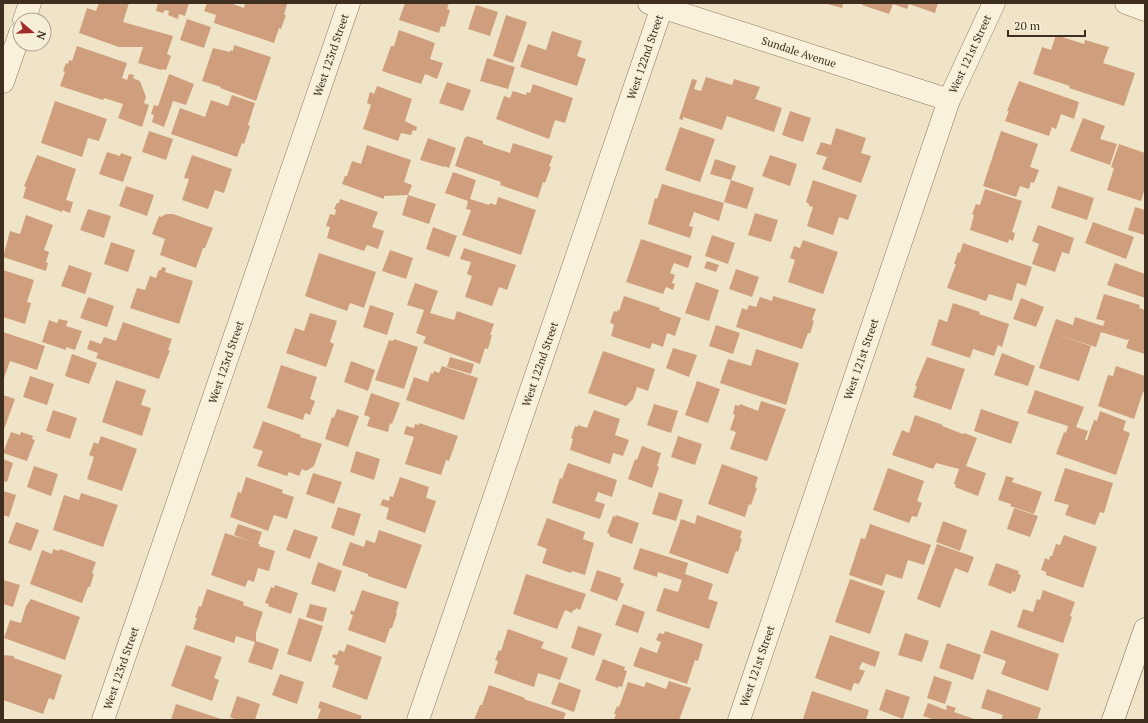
<svg xmlns="http://www.w3.org/2000/svg" width="1148" height="723" viewBox="0 0 1148 723" font-family="'PT Serif',serif">
<rect width="100%" height="100%" fill="#f0e4c8"/>
<path fill="#cf9f7d" d="M99 3H129L123 22 173 36 167 54 171 56 166 70 162 69 161 70 138 63 143 47H119L79 33 87 8 96 11Z
M158 3H189L185 16 179 14 178 19 168 15 169 11 165 10 163 13 156 11Z
M207 3H230L244 8 245 3H283L287 4 284 15H286L281 29 279 28 274 43 214 23 216 15 204 11Z
M405 3H449L447 9 450 10 445 27 441 26 439 33 399 20Z
M824 3H843L842 8Z
M862 3H938L935 13 909 4 907 9 893 4 889 14 862 5Z
M476 5 498 12 490 36 468 29Z
M506 15 527 22 513 63 493 56Z
M187 19 211 27 204 48 180 40Z
M399 30 435 43 430 59 443 63 437 79 425 74 421 84 382 71 391 46H394Z
M552 31 582 41 577 56 586 59 577 86 520 67 528 44 546 50Z
M1056 35 1084 44 1085 40 1109 47 1103 63 1135 73 1124 106 1069 88 1070 86 1033 74 1042 47 1051 50Z
M234 45 271 57 256 101 220 88 221 87 202 81 213 48 230 52V50L233 51Z
M77 46 127 63 122 78 127 80 129 74 134 75 133 78 140 81 146 97 144 103 149 105 142 127 118 118 123 104 104 98 103 100 60 86 65 72 63 71 66 63 68 64 69 60 72 61Z
M487 58 515 67 508 89 480 81Z
M169 74 194 84 186 105 173 101 164 127 152 122 154 115 151 114 154 105 158 106Z
M706 77 732 85 734 79 760 87 755 99 782 108 774 132 727 116 722 130 683 117V120L679 119 692 79 697 80 694 89 701 91Z
M1019 81 1079 102 1074 119 1061 114 1056 129 1052 127 1049 136 1005 121 1009 111H1007Z
M447 82 471 90 463 111 439 103Z
M533 84 573 98 565 123 555 120 549 139 496 119 504 96 510 98 513 91 526 95 527 92 530 93Z
M377 86 412 99 405 121 417 127 416 131 413 130 411 135 401 133 398 141 363 129 371 105 367 103 370 92 374 94Z
M232 95 255 103 248 125 250 126 244 144 242 143 237 157 171 134 180 108 205 117 211 100 228 106Z
M55 101 107 119 99 141 88 138 82 157 41 143Z
M790 111 811 118 803 142 782 135Z
M1083 118 1105 126 1100 139 1117 144 1110 165 1070 151Z
M680 127 715 139 700 182 665 170Z
M836 128 866 138 861 153 871 156 861 183 822 169 827 157 816 154 821 142 831 145Z
M149 131 173 139 166 160 142 152Z
M1001 131 1038 144 1030 167 1039 170 1034 183 1031 182 1029 189 1020 186 1016 197 983 186Z
M467 136 483 141V144L510 153 513 143 553 156 549 166 551 167 545 183 543 182 538 198 500 185 501 182 455 166 465 137 466 138Z
M428 138 456 148 449 168 444 166V167L420 160Z
M1119 144 1145 153V188L1141 201 1107 190 1114 168 1111 167Z
M367 145 411 160 404 182 412 185 408 195 384 196V199L342 184 345 176H347L352 161 361 164Z
M107 152 120 156 121 153 132 157 123 182 99 174Z
M37 155 76 169 66 200 73 202 70 213 62 210V212L23 198 26 187 24 186Z
M192 155 232 169 224 193 215 190 208 209 182 200 189 179 184 178Z
M770 155 797 164 790 186 762 176Z
M715 159 736 166 731 180 710 174Z
M453 172 476 180 470 199 489 205 490 203 496 205 498 197 536 210 521 255 462 235 471 210 466 209 468 201 445 193Z
M731 180 754 188 747 209 724 202Z
M813 180 857 195 848 220 839 217 833 235 807 226 813 207 809 206V204L806 202Z
M662 184 724 203 719 221 694 212 689 226 693 227 690 238 648 224 655 198 657 199Z
M126 186 154 195 147 216 119 206Z
M1058 186 1094 198 1087 220 1051 208Z
M985 189 1022 201 1012 232 1015 233 1013 241 1009 239 1008 243 970 230 974 215 972 214 976 204 980 205Z
M408 195 436 204 429 224 402 215Z
M340 199 378 212 372 227 384 231 378 249 367 245 364 251 327 238 330 227 326 226 330 214 335 215 336 210 334 209 337 203H339Z
M1135 207 1145 210V235L1128 230Z
M88 209 111 216 104 238 80 230Z
M755 213 778 220 771 242 748 235Z
M166 214H173L213 228 205 248H203L196 268 160 255 165 239 152 234 159 216 161 217Z
M26 215 53 225 44 250 49 252 46 262 48 263 46 271 3 257 10 231 20 234Z
M1093 222 1134 237 1126 259 1085 243Z
M1038 225 1074 238 1069 254 1062 252 1055 272 1032 264 1039 244 1032 241Z
M433 227 457 236 449 257 426 249Z
M712 235 735 243 728 264 705 256Z
M641 239 692 256 688 268 674 263 670 273 675 275 672 283 675 284 673 290 666 287 663 294 626 282Z
M803 240 838 252 823 294 788 282 795 260 790 258 794 246 800 248Z
M111 242 135 250 128 272 104 264Z
M963 243 1032 267 1026 286 1017 283 1012 301 989 294 986 301 947 288 956 264H954L958 252 960 253Z
M464 248 516 265 507 290 499 287 492 306 465 297 472 276 467 274 471 262 460 259Z
M390 250 413 258 406 279 382 271Z
M319 253 376 272 364 308 350 303 347 311 305 296Z
M707 261 719 265 716 272 704 268Z
M1115 263 1145 274V298L1107 285Z
M69 265 92 273 85 294 61 286Z
M162 267 166 268 165 272 193 281 179 324 130 308 137 288 145 290 150 276 156 278 159 270H161Z
M736 269 759 277 752 297 729 289Z
M3 270 34 280 27 302 31 303 25 324 3 317Z
M696 282 719 290 709 321 685 313Z
M415 283 438 291 430 313 454 320 457 311 494 324 490 335H492L488 349 485 348 480 364 423 343 426 337 416 333 424 310 407 305Z
M1104 294 1140 305 1139 308 1145 310V354L1126 348 1129 339H1128L1127 340 1101 332 1096 347 1051 333 1056 319 1073 325 1075 317 1103 326 1105 321 1096 319Z
M624 296 660 308 659 310 681 318 675 336 667 333 663 347 652 343 650 349 611 336 614 325 610 322 614 311 617 312V310L619 311Z
M773 296 816 309 812 320 814 321 810 334 808 333 802 349 736 327 742 308 747 310 749 305 756 307 760 297 772 301Z
M88 297 114 306 107 327 80 318Z
M1021 298 1044 307 1036 327 1013 319Z
M953 303 980 312 979 314 1009 324 1002 347 998 345 994 356 973 349 970 358 931 345 939 319 947 322Z
M370 305 394 313 387 335 363 327Z
M310 313 337 321 330 342 334 344 326 367 286 353 295 328 304 331Z
M59 319 68 321 66 326 82 331 75 350 66 347V350L42 342 49 320 57 323Z
M123 322 172 339 168 350H170L159 379 96 358 98 353 87 349 90 340 101 344 104 337 116 341Z
M716 325 740 333 733 354 709 346Z
M3 332 45 346 37 370 10 361 3 381Z
M1051 333 1091 346 1079 381 1039 368Z
M394 339 418 347 404 389 375 380 389 340 393 341Z
M673 348 697 355 689 377 666 368Z
M756 349 799 363 786 405 720 383 728 359 751 366Z
M603 351 655 369 648 391 637 387 633 399 626 406 588 393Z
M1002 353 1035 366 1028 386 994 375Z
M72 354 97 363 89 384 65 376Z
M450 357 474 364 471 374 447 367Z
M927 357 965 369 951 410 913 397 917 386H915Z
M351 361 375 370 368 391 344 382Z
M281 365 317 377 310 399 315 401 310 415 305 413 303 420 267 408Z
M442 366 478 378 464 420 406 400 414 377 428 382 431 373 433 374 434 371 439 373Z
M1116 366 1145 376V393L1143 392 1134 419 1098 406 1108 375 1113 376Z
M30 376 54 384 47 405 23 397Z
M116 380 146 390 141 405 151 408 142 436 102 422Z
M697 381 720 389 708 423 685 415Z
M1035 390 1084 407 1076 427 1088 431 1085 440H1087L1094 420 1097 421 1100 411 1126 421 1123 430 1130 433 1116 475 1056 454 1064 432 1066 433 1068 426 1027 413Z
M371 393 400 403 392 424 390 423 388 432 367 426 370 417 364 415Z
M3 395 15 399 3 432Z
M761 401 786 409 767 461 730 449 736 432 730 430 735 415 733 414 735 405 739 406 740 404 758 411Z
M654 404 678 411 671 433 647 425Z
M337 409 359 416 348 447 325 439 332 417 334 418Z
M981 409 1019 422 1011 444 974 431Z
M53 410 77 418 70 439 46 431Z
M594 410 620 419 615 435 629 440 623 456 613 453 610 464 570 450 573 439 571 438 575 426 578 427V425L587 428Z
M915 415 943 425 942 426 963 434 964 433 977 438 966 466 986 473 978 496 955 487 956 485 954 484 959 469 936 463 933 469 892 455 902 430 909 433Z
M263 421 301 435 300 437 322 444 314 466 306 471 302 469 299 476 289 472 287 476 257 466 263 451 253 448Z
M419 423 458 436 449 461 446 460 441 475 405 464 414 437 404 434 406 426 414 428 415 424 419 425Z
M11 432 20 435 21 432 33 436 32 439 35 440 27 461 3 453Z
M101 436 137 449 122 491 87 479 94 457 89 455 94 442 98 444Z
M678 436 702 444 695 465 671 457Z
M642 446 661 453 657 466 659 467 652 488 628 479 635 459 637 460Z
M356 451 380 459 374 480 350 472Z
M3 459 13 463 7 482 3 481Z
M568 463 617 480 612 497 598 492 595 501 605 504 600 519 552 503 560 478 562 479Z
M722 464 758 477 755 487 757 488 751 505 749 504 745 517 708 504Z
M34 466 58 474 51 496 27 487Z
M888 468 924 481 917 501 922 503 917 517 912 516 909 523 873 510Z
M1065 468 1113 483 1104 513 1100 512 1095 525 1065 515 1069 505 1054 501Z
M313 473 342 482 334 504 306 494Z
M1006 476 1014 478 1012 482 1042 492 1034 514 1010 506 1011 504 998 500Z
M246 477 283 490 282 493 294 497 287 519 274 515 268 531 230 517 238 492 241 493Z
M400 477 429 487 426 498 436 501 425 533 386 519 389 508 380 505 383 499 389 501 390 496 393 497Z
M3 491 16 495 9 517 3 515Z
M659 492 683 500 676 521 652 514Z
M81 493 118 505 103 547 53 530 64 495 79 500Z
M338 507 361 514 354 536 331 528Z
M1014 508 1038 516 1030 537 1007 529Z
M616 515 639 523 632 544 609 536 610 534 607 533 613 516 615 517Z
M697 515 742 531 740 538 742 539 738 552 736 551 728 574 669 553 681 519 695 524Z
M547 518 585 532 583 539 594 543 585 575 572 571 571 573 542 563 547 549 537 545Z
M943 521 967 530 960 551 936 542Z
M16 522 39 530 31 551 8 543Z
M238 524 262 532 258 544H260L259 546 275 551 269 571 258 568 254 582 248 580 245 587 211 575 225 533 253 542 234 535Z
M870 524 931 545 924 565 908 560 902 579 886 574 882 586 849 575 861 538 865 539Z
M294 529 318 537 310 559 286 550Z
M379 530 422 545 406 589 368 576V574L342 565 350 542 364 547 366 540 375 543Z
M1064 535 1097 547 1083 588 1046 575V572L1041 570 1045 558 1049 560 1050 556H1052L1056 544 1060 545Z
M937 544 974 557 968 573 955 568 940 608 917 599Z
M640 548 688 563 685 574 713 584 708 599 718 602 709 629 656 611 664 588 678 592 682 580 658 572 657 577 633 569Z
M53 549 59 551 60 549 96 562 92 573 94 574 90 587H88L82 603 30 584 42 550 52 554Z
M318 562 342 571 335 592 311 584Z
M996 563 1019 571 1018 574 1021 575 1015 592 1012 591 1011 594 988 585Z
M597 570 621 578 620 582 624 584 617 601 590 591Z
M526 574 586 594 580 610 576 608 575 610H573L572 613 565 610 557 629 513 614Z
M850 579 885 591 870 634 835 622Z
M3 580 20 585 13 607 3 604Z
M275 585 298 593 291 614 268 606 269 604 265 603 271 587 274 588Z
M207 589 244 602 243 605 263 612 256 633V641L279 649 272 670 248 662 255 642 236 636 234 643 193 629 197 618H195L199 606 201 607Z
M362 590 399 602 396 613H397L392 628H390L385 643 348 630 353 615 350 614 351 610 354 612Z
M1043 590 1075 602 1070 616 1072 617 1063 643 1017 627 1023 609 1033 612 1037 599 1040 600Z
M31 599 80 617 65 660 4 638 10 620 21 623 26 606Z
M310 604 327 608 323 622 306 617Z
M623 604 645 612 638 633 615 625Z
M299 618 323 626 311 662 287 654Z
M578 626 602 634 594 656 571 648Z
M508 629 544 642 541 648 568 658 560 680 538 673 534 687 494 673 498 661 495 660 499 650 501 651Z
M991 630 1059 654 1048 691 1001 674 1006 661 983 653Z
M665 631 703 644 698 661 695 660 687 684 633 666 640 647 657 653 661 642 656 640 659 633 664 634Z
M905 633 929 641 922 662 898 655Z
M830 635 880 652 875 667 862 662 859 669 865 671 859 684 854 683 851 691 815 678Z
M947 643 981 655 973 680 939 668Z
M347 644 382 657 367 700 332 687 339 666 334 664 336 659 332 657 333 654 337 655 339 650 344 652Z
M186 645 222 657 214 678 219 680 212 701 171 686Z
M3 655 14 656V658L62 675 54 700 49 698 43 714 3 700Z
M603 659 625 667 624 670 627 671 622 687 619 686 618 688 595 680Z
M280 674 304 682 297 704 272 695Z
M934 676 952 682 945 704 927 698Z
M669 681 691 688 679 720H614L616 714H614L617 706 619 707 628 682 644 687 646 682 666 689Z
M559 682 581 690 574 712 551 704Z
M489 685 525 698 524 699 566 713 563 720H474L480 705H482Z
M886 689 910 697 903 719 879 710Z
M987 689 1041 708 1037 720H1001L1003 715 981 708Z
M812 691 869 710 866 720H807L803 719Z
M237 696 260 704 255 720H237L230 717Z
M320 701 362 716 360 720H317L321 709 318 708Z
M928 703 946 710 947 705 956 708 954 712 977 720H931L932 719 923 716Z
M176 704 224 720H171Z"/>
<g fill="none" stroke-linecap="round" stroke-linejoin="round">
<g stroke="#8d765c" stroke-width="23">
<path id="street" d="M649 3 949 100
M1126 3 1145 10
M24 20 30 3
M3 82 20 33
M103 720 349 3
M418 720 662 7
M739 720 949 100 994 3"/>
</g>
<g stroke="#6f573f" stroke-width="23">
<path id="secondary" d="M1113 720 1145 629"/>
</g>
<use href="#street" stroke="#faf1dc" stroke-width="22"/>
<use href="#secondary" stroke="#faf1dc" stroke-width="22"/>
</g>
<g text-anchor="middle" dominant-baseline="central" stroke-width="3" stroke-linejoin="round" paint-order="stroke">
<g font-size="11" fill="#3d2e20" stroke="#f7eed8">
<text transform="translate(799 52) rotate(18)">Sundale Avenue</text>
<text transform="translate(970 54) rotate(-65)">West 121st Street</text>
<text transform="translate(331 55) rotate(-71)">West 123rd Street</text>
<text transform="translate(645 57) rotate(-71)">West 122nd Street</text>
<text transform="translate(861 359) rotate(-71)">West 121st Street</text>
<text transform="translate(226 362) rotate(-71)">West 123rd Street</text>
<text transform="translate(540 364) rotate(-71)">West 122nd Street</text>
<text transform="translate(757 666) rotate(-71)">West 121st Street</text>
<text transform="translate(121 668) rotate(-71)">West 123rd Street</text>
</g>
</g>
<rect width="1148" height="723" fill="none" stroke="#3d2e20" stroke-width="8"/>
<g transform="translate(32 32) rotate(109)"><circle r="19" fill="#f7eed8" stroke="#ada18e"/>
<path d="M0-3L7 15L0 10L-7 15Z" fill="#9e2a2b"/>
<text y="-6" font-size="11" font-weight="bold" text-anchor="middle" fill="#3d2e20">N</text>
</g>
<path d="M1008 30v6h77v-6" fill="none" stroke="#3d2e20" stroke-width="2"/>
<text x="1014" y="30" font-size="12" fill="#3d2e20" stroke="#f7eed8" stroke-width="3" paint-order="stroke">20 m</text>
</svg>
